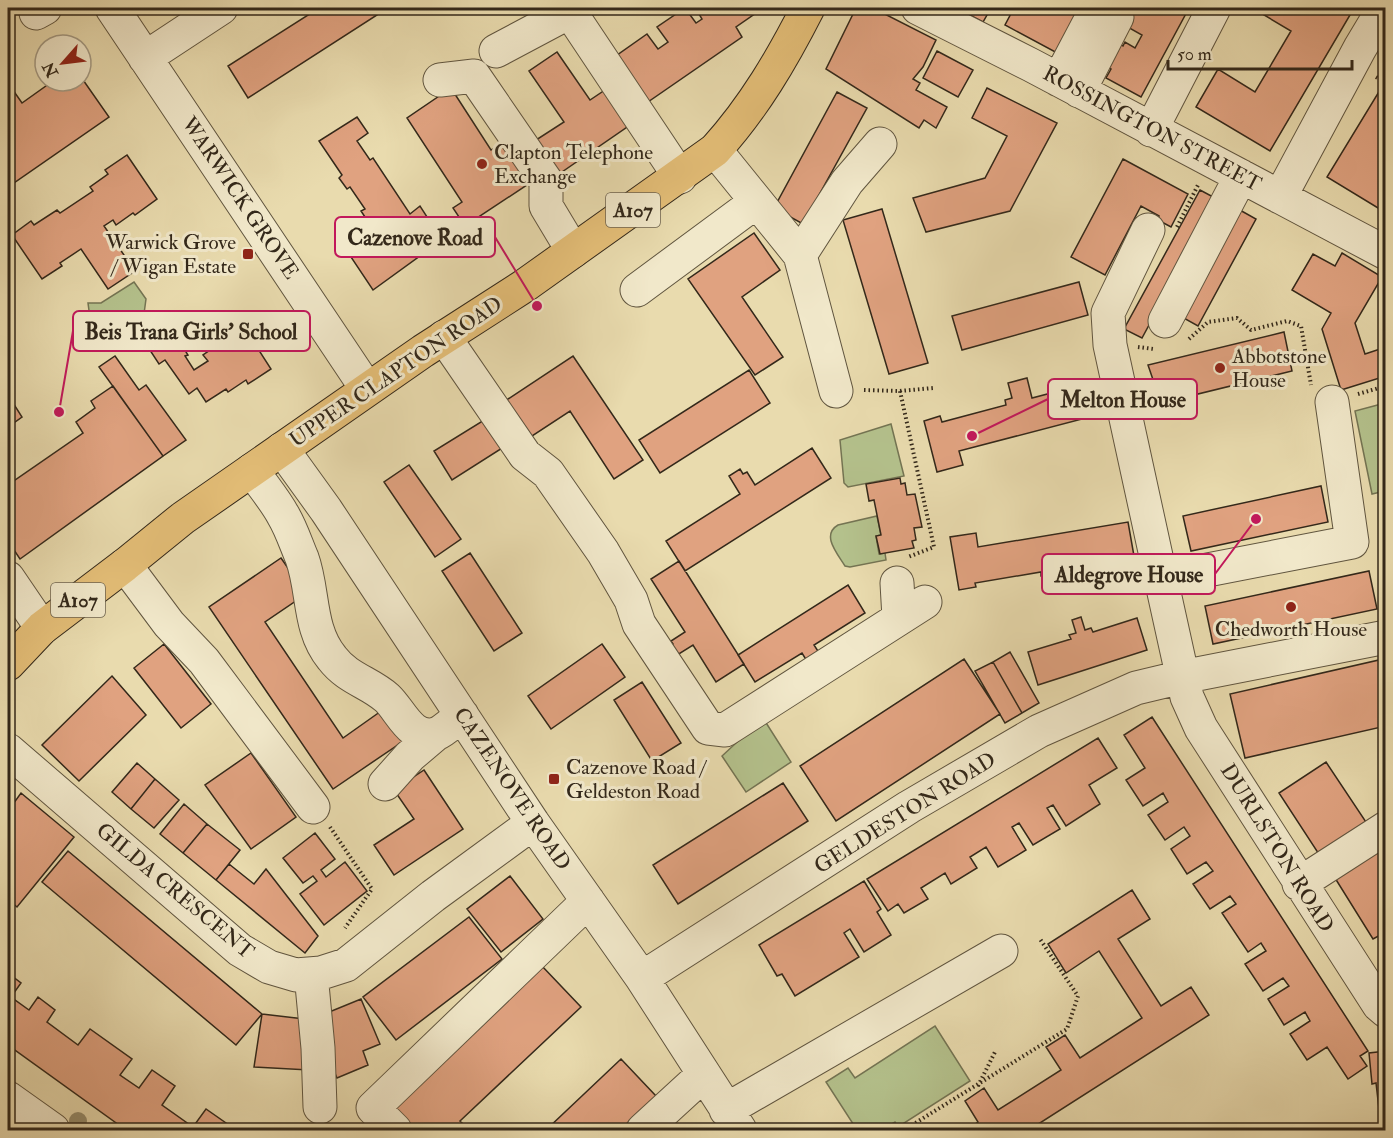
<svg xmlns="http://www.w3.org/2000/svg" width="1393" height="1138" viewBox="0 0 1393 1138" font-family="'IM FELL Double Pica',serif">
<rect width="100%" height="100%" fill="#e9dbae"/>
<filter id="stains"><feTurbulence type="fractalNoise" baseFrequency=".00333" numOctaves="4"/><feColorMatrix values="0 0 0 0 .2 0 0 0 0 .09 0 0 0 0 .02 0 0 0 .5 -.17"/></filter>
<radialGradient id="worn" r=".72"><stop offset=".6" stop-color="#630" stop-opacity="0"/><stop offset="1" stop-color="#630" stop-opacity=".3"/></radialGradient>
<path fill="#b4c18c" stroke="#747453" stroke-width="1.5" d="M134 282 146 299 143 321 122 334 106 320 90 318 88 303H101Z
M1385 403V491L1372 494 1355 411Z
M891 424 904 476 848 487 844 483 840 440Z
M877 516 881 535 876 536 879 554 885 553 886 560 850 567 845 566C837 553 821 535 838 525Z
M763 718 791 762 746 792 722 756Z
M935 1026 970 1081 898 1127 895 1122 882 1130H857L826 1082 848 1068 855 1078Z"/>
<path fill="#e0a280" stroke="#33281a" stroke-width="1.5" d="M319 8H373L377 15 248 98 228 66Z
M685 8 696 23 702 19 699 14 704 10 702 8H752L756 13 736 27 742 37 645 104 613 58 647 34 658 49 668 42 657 27Z
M856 8H873L936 40 923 67 913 79 920 83 916 90 947 107 936 128 924 120 919 128 826 69Z
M956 8H991L983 22Z
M1014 8H1083L1059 54 1005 25Z
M1133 8 1143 11 1144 8 1154 13 1157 8H1189L1141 97 1106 78 1111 69 1100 63 1113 40 1123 46 1125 42 1135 48 1142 35 1124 25Z
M1255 8H1338L1350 15 1270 151 1196 107 1218 69 1255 92 1291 31 1254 9Z
M937 51 973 70 958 97 923 78Z
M557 52 590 100 605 90 630 125 559 174 536 140 564 122 529 71Z
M81 77 109 117 8 187V83L22 103 53 81H81Z
M451 88 491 150 509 138 536 179 465 226 453 208 462 202 407 118Z
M987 88 1057 123 1010 211 926 232 913 198 985 178 1007 136 972 118Z
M1380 90 1386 93V163L1383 167 1386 169V208L1383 211 1327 177Z
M837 92 867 108 803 224 774 208Z
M357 117 368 133 357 141 370 160 373 158 410 214 420 206 442 240 373 290 349 254 380 233 372 221 369 223 361 211 365 209 350 187 347 189 339 178 342 175 319 141Z
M127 155 157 199 135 215 133 213 116 225 113 220 104 226 135 271 108 289 81 249 60 263 62 266 42 279 12 235 31 221 34 225 57 210 60 213 93 191 90 187 108 174 105 170Z
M1123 159 1188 194 1171 227 1158 220 1159 216 1141 206 1105 275 1071 257Z
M1200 190 1217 199 1142 338 1124 329Z
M882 209 928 363 889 374 843 220Z
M1238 209 1256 219 1198 326 1180 316Z
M754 233 780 270 742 297 783 357 755 375 688 279Z
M1342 253 1382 277 1355 323 1365 354 1386 347V376L1341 390 1322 329 1331 313 1292 290 1313 254 1335 266Z
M1079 282 1088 315 962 350 952 316Z
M167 322 188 355 185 356 194 370 208 361 203 355 244 327 271 369 248 384 246 380 228 392 226 389 206 402 197 388 189 394 165 360 159 364 142 338Z
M1284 332 1292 371 1161 403 1148 365Z
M115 356 139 390 146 385 186 440 163 456 99 367Z
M573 356 643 460 614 479 570 411 526 440 502 403Z
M749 370 770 403 660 473 639 440Z
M1027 378 1032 398 1097 381 1105 413 959 451 963 465 937 472 924 421 940 416 942 422 1006 405 1005 400 1012 398 1008 383Z
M113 386 163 456 20 559 8 541V485L83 433 76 422 95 408 91 401Z
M8 395 22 417 8 427Z
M489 417 507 445 452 480 434 451Z
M812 448 831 478 685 571 666 541 740 494 729 476 740 469 743 474 747 472 755 485Z
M409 465 461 539 435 557 384 482Z
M900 478 901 484 905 483 907 495 915 494 922 527 914 528 916 540 912 541 914 548 880 554 876 536 881 535 874 500 869 501 866 484Z
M1321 486 1328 522 1191 551 1183 516Z
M1128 522 1134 556 1068 567 1071 587 1051 591 1049 575 1041 576V572L975 583 976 587 959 590 950 537 976 533 978 547Z
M470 553 522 633 494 651 442 571Z
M281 558 306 594 265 622 343 738 384 709 405 740 333 789 209 607Z
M679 561 744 664 716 682 693 645 674 657 668 647 673 644 671 641 685 632 651 579Z
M1369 571 1377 609 1213 644 1205 606Z
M848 585 865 613 814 645 823 659 810 666 802 653 755 682 738 655Z
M1081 617 1085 630 1091 628 1093 632 1137 618 1147 650 1038 685 1028 652 1071 639 1069 635 1076 633 1072 620Z
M164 644 211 704 181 728 134 668Z
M602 644 625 677 551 729 528 696Z
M1010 652 1039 703 1022 713 993 662Z
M964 659 1000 714 836 821 800 766Z
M1379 660 1386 687V726L1245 758 1230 694Z
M993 662 1022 713 1005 723 975 671Z
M112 676 146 715 79 781 42 745Z
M642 682 681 743 652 761 614 700Z
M1152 717 1368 1051 1360 1056 1367 1066 1348 1079 1327 1047 1307 1060 1290 1034 1310 1021 1305 1012 1284 1025 1268 999 1289 986 1283 978 1263 991 1245 964 1266 951 1261 943 1248 952 1222 913 1236 904 1230 896 1210 909 1193 884 1213 871 1206 862 1187 874 1171 849 1190 836 1184 827 1165 840 1148 815 1168 802 1163 793 1143 806 1126 780 1145 768 1124 735Z
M1098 738 1117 768 1089 785 1100 804 1066 826 1053 805 1047 808 1060 829 1033 845 1019 823 1012 827 1026 850 998 867 986 847 970 857 977 868 951 884 945 873 921 888 928 899 904 913 898 904 888 911 867 879Z
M251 753 296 817 251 849 205 785Z
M1326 762 1368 825 1324 862 1279 793Z
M137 763 155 779 131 809 112 792Z
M424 770 463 829 394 875 374 845 414 819 394 790Z
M155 779 179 800 154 828 131 809Z
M783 783 808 821 678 904 653 865Z
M21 793 74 837 17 907 8 899V811Z
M184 804 207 824 183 853 160 834Z
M207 824 240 850 216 880 183 853Z
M315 833 335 859 321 870 326 877 345 862 367 891 324 925 300 894 317 881 313 876 303 883 283 858Z
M1381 844 1386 852V932L1373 939 1330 870Z
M68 851 262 1014 236 1045 42 882Z
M229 864 254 884 266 869 318 936 305 953 216 880Z
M510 876 543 919 501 952 467 909Z
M864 881 881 909 877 912 891 935 864 952 850 929 844 933 859 957 795 996 782 974 777 976 759 945Z
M1132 890 1150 919 1118 939 1161 1006 1191 987 1209 1015 1029 1130H966L978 1122 965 1101 984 1088 998 1110 1061 1070 1046 1047 1065 1035 1080 1058 1142 1018 1099 951 1066 973 1048 944Z
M469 917 502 959 396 1040 363 997Z
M541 965 581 1007 460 1121 469 1130H410L390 1109Z
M8 973 21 983 11 997 29 1010 38 997 55 1010 47 1022 78 1045 90 1029 132 1059 120 1075 139 1088 152 1070 175 1086 162 1105 193 1127 206 1109 236 1130H126L8 1045Z
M361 999 380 1044 363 1051 368 1065 337 1078 323 1046 317 1017Z
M262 1014 313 1020 309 1070 254 1067Z
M1386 1051V1109H1379L1376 1083 1372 1084 1369 1053Z
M621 1059 656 1096 620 1130H546Z"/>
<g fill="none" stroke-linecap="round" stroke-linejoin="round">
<g stroke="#60553f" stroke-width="35">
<path id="minor" d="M112 8 367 389
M918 8 1031 65 1386 253
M36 13 45 8
M496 51 560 17 572 15 680 177
M145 58 221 8
M440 80 474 76 546 181V206L573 251
M1059 80 1097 8
M1079 91 1117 17
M1151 130 1214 8
M715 150 800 255 836 391
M1280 197 1360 48 1384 8
M1148 230 1108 313 1110 345 1161 579
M800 255 847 182 880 144
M637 290 756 202
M1165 321 1241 176
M444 337 525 455 548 473 603 552 631 600 639 624 708 728 725 730 925 602
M1332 402 1352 542 1161 579 1187 697 1201 728 1379 1005 1386 1011
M282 449 326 510 533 823 642 978 740 1130
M252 470C262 485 275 500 283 515 291 528 296 544 302 558 314 591 308 629 332 658 348 679 369 682 387 698 401 711 411 741 436 734 444 731 455 720 462 715
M125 565 169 624 204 661 313 807
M8 578 42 628
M897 583 899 618
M8 750 240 950 269 967 296 975 321 973 346 965 433 896 533 823
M385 784 410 756 436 734
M1299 884 1386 828
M311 974 318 1048 320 1107
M642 978 909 807 1039 731 1136 688 1182 677 1386 637
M8 1098 53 1130
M726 1110 1001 951
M395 1130 373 1108 588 901
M643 1130 704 1074"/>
</g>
<g stroke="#33281a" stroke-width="35">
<path id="highway" d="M8 664 42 628 125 565 183 518 423 351 524 286 715 150C754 107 782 59 808 8"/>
</g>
<path stroke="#33281a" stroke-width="4" stroke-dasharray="1.5 3" stroke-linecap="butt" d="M1376 77 1386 83
M1177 227 1198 185
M1189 339 1208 322 1237 318 1251 330 1287 321 1301 326 1311 385
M1138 347 1154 349
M864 390 900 391 933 388
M900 391 934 547 908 557
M1358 394 1386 386
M330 827 372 889 345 928
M978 1086 996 1050
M904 1130 1067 1029 1078 996 1040 939"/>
<use href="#minor" stroke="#f1e8ca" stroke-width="33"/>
<use href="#highway" stroke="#e4be77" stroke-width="33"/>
</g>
<circle fill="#968d6c" cx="78" cy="1121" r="9"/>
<g fill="#8f2418" stroke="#f1e8ca" stroke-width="2">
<circle cx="482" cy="164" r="6"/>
<rect x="242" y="248" width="12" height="12" rx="3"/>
<circle cx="1220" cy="368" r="6"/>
<circle cx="1291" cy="607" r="6"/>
<rect x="548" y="773" width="12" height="12" rx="3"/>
</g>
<g text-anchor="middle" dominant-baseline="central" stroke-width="6" stroke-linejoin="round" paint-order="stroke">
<g fill="#f1e8ca" stroke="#6c624f" stroke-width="1.5">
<rect x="606" y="193" width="54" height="34" rx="4.5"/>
<rect x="51" y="583" width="54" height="34" rx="4.5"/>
</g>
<g font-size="20" font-weight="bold" fill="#33281a">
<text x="633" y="210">A107</text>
<text x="78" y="600">A107</text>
</g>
<g font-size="21" fill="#33281a" stroke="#f1e8ca">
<text transform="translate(1152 129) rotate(28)">ROSSINGTON STREET</text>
<text transform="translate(240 198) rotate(56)">WARWICK GROVE</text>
<text transform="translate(396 372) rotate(-34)">UPPER CLAPTON ROAD</text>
<text transform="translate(512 789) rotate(56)">CAZENOVE ROAD</text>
<text transform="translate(905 813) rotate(-32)">GELDESTON ROAD</text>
<text transform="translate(1277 848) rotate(58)">DURLSTON ROAD</text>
<text transform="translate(175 891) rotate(40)">GILDA CRESCENT</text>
</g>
<g font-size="21" fill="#33281a" stroke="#f1e8ca" text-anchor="start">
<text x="494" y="152">Clapton Telephone<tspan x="494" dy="24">Exchange</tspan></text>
<text x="236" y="242" text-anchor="end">Warwick Grove<tspan x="236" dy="24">/ Wigan Estate</tspan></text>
<text x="1232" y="356">Abbotstone<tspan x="1232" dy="24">House</tspan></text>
<text x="1291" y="629" text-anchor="middle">Chedworth House</text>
<text x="566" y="767">Cazenove Road /<tspan x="566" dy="24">Geldeston Road</tspan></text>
</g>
</g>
<path fill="none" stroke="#c2185b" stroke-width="2" d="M537 306L495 237M59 412L73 331M972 436L1048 399M1256 519L1215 574"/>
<g fill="#c2185b" stroke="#f1e8ca" stroke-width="2">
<circle cx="537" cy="306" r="6"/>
<circle cx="59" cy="412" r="6"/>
<circle cx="972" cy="436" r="6"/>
<circle cx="1256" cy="519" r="6"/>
</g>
<g fill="#f1e8ca" stroke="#c2185b" stroke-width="2">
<rect x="335" y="217" width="160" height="40" rx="6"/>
<rect x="73" y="311" width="237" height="40" rx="6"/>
<rect x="1048" y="379" width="149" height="40" rx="6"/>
<rect x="1042" y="554" width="173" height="40" rx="6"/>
</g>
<g font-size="22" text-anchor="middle" font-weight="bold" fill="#33281a">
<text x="415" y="245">Cazenove Road</text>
<text x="191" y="339">Beis Trana Girls' School</text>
<text x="1123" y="407">Melton House</text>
<text x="1129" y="582">Aldegrove House</text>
</g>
<rect width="1393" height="1138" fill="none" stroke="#e9dbae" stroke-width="30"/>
<rect x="9" y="9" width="1375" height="1120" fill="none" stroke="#33281a" stroke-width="3"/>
<rect x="15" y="15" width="1363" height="1108" fill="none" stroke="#33281a" stroke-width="1.5"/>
<g transform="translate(63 63) rotate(242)"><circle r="28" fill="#f1e8ca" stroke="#a59b84" stroke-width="1.5"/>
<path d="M0-4.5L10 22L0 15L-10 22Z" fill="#8f2418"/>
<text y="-9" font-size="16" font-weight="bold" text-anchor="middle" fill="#33281a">N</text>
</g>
<path d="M1168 60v9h184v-9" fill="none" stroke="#33281a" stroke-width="3"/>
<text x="1177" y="60" font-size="18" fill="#33281a" stroke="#f1e8ca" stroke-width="4.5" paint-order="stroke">50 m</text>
<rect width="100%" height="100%" filter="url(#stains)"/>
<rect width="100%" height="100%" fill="url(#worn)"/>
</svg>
